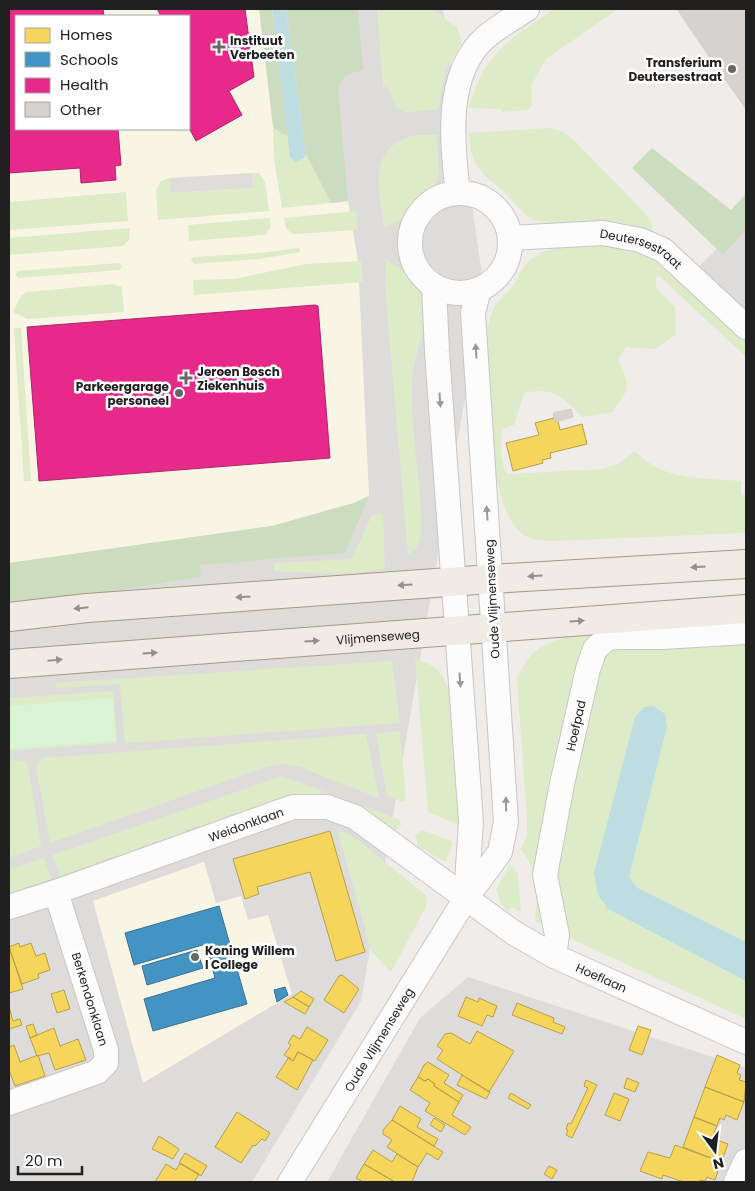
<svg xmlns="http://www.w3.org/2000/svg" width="755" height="1191" viewBox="0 0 755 1191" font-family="Poppins,sans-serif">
<rect width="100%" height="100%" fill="#efece9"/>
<path fill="#dedcdb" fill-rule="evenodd" d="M9 9H443L484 288 361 1001 252 1182H9ZM16 16H189V129H16Z
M746 221V326L686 279Z
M468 977 746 1068V1182H327L420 1018Z"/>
<path fill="#f8f5e5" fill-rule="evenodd" d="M9 9H286L306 154 331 203 348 201 358 261 369 496 354 503 272 526 9 563ZM16 16H189V129H16Z
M204 862 216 903 241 896 248 920 268 915 292 994 143 1083 93 901Z"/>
<path fill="#deebc9" d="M377 9H431L457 27 462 43 446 69 438 109 406 113 395 106 388 87H383Z
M554 9H618L546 59 531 86 532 105 528 110 502 112 501 109 469 108C483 54 510 39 554 9Z
M273 127 282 134 288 135 290 157 304 158 306 154 331 203 282 208 274 159Z
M550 128 563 132 574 140 643 211 652 224V233C640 228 626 222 612 222 590 221 550 228 532 219 519 212 513 199 502 190 480 173 470 162 469 133Z
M415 135H437L439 174 435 188 400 220 384 227C379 189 366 148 415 135Z
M252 173H259L265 182 269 211 158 220 156 190 161 181 169 178 170 193 253 188Z
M126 192 128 221 9 230V202Z
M356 211 358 230 295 234C286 232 285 226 284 218Z
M270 218V229L264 235 189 241 188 225Z
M130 228 129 240 123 246 9 255V238Z
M592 245C609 247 626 248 642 254 674 267 719 315 746 339V357L658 275 656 278V288L675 307 676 334 655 349 626 347 618 360C623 371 631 384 624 395 620 401 616 405 613 412L582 417C562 397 554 386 524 393L514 425 502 429 501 455 506 474 603 469 618 464 635 451C663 481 702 478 741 481V495H746V533L550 541C539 540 527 540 519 531 496 506 495 464 492 433 489 400 479 337 494 308 498 300 506 295 511 288 517 281 520 272 525 265 542 245 568 247 592 245Z
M299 248 300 252 260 259 194 264 191 260 193 257 260 253Z
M386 259C404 272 419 279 424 304 428 330 413 356 412 382 410 432 422 483 421 534L416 549 408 555 385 286Z
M361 261 363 282 194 295 193 280 234 279 306 264Z
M119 263 122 266 120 270 18 278 15 274 18 271Z
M113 284 122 287 124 312 28 319 13 312 21 296 27 292Z
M14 328H21L31 481H24Z
M383 514 385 568C348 578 312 572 274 571V563L352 559 372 515Z
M599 631 544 922 540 924 535 921C538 897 538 867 520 849L527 837V818L517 679C532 639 562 638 599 631Z
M746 639V942L636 887 628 877 629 871 608 909 746 981V1019L569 938 557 897 555 874 599 662 613 644Z
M415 659C428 662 439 668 445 681 461 709 460 791 463 827L428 812Z
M392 661 400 723 125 743 120 684 56 688 55 683Z
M113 691 117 743 9 751V698Z
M400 731 406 800 402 802 387 795 376 734Z
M366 734 379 798 300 767 281 764 263 768 50 843 36 766 43 758Z
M9 760 25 761 28 766 41 846 9 858Z
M282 776 400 820 401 826 394 831 334 799 241 817 238 812 219 819 221 825 202 832 199 825 182 832 184 839 160 847 158 841 140 847 141 854 116 862 114 856 95 863 97 868 79 874 77 870 60 876 53 855Z
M337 829 354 837 427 896 426 907 391 972 372 952 369 943Z
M422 830 451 841 452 845 446 861H443L418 846 415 835Z
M44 858 51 879 24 888V894L9 899V870Z
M510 865 518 873 521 912 512 907 508 912 501 904 496 889Z"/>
<path fill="#ccddbf" d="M259 9H272L288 135 282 134 273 127Z
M286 9H358L363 70 346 75 338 87 348 201 331 203 306 154Z
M652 148 731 210 746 194V230L723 255 632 168Z
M369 496 345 553 200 565 201 577 86 596 9 603V563L272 526 354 503Z"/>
<path fill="#d8f4d5" d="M113 698 116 741 9 749V706Z"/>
<path fill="#dfdddc" d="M252 173 253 188 170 193 169 178Z"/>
<path fill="#bddde1" d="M272 9H286L306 154 304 158 295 162 290 157Z
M653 706 665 714 667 727 629 877 636 887 746 942V981L608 909 598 895 594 873 635 717 644 707Z"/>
<path fill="#f6d55c" stroke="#b69f4a" d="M554 418 555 422 558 421 560 430 582 424 587 444 550 453 551 458 542 460 543 463 513 471 506 443 539 435 535 423Z
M330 831 365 952 336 961 310 872 257 887 259 894 245 899 233 859Z
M19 943 20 947 31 943 36 956 45 953 50 970 38 974 39 978 22 984 9 947Z
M9 947 23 989 9 993Z
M342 975 359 989 344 1013 324 1000 339 976Z
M64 990 70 1009 57 1013 51 994Z
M301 991 314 999 309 1007 293 997Z
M293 997 309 1007 305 1014 284 1002Z
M466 997 478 1002 479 998 497 1006 493 1017 487 1015 482 1026 458 1016Z
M517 1003 554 1018 553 1022 565 1027 562 1034 512 1015Z
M9 1006 13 1021 20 1019 22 1025 9 1029Z
M33 1024 37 1035 30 1038 26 1026Z
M638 1026 651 1030 642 1055 629 1050Z
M307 1027 328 1040 315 1061 298 1052 293 1061 284 1055 291 1045 288 1043 293 1035 300 1039Z
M54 1028 60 1046 78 1039 86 1060 55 1070 49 1053 37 1056 30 1038Z
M477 1031 514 1051 489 1092 437 1059 443 1050 437 1046 445 1034 451 1033 470 1044Z
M14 1045 20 1062 38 1055 45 1076 15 1086 9 1070V1047Z
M298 1052 313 1060 297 1090 276 1077 289 1057 293 1061Z
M717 1055 740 1065 737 1073 741 1075 739 1080 746 1082 744 1102 705 1087Z
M428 1062 449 1075 444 1083 463 1095 459 1102 434 1086 435 1084 428 1079 425 1081 418 1077 424 1065Z
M462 1075 490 1092 486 1099 457 1085Z
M418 1077 425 1081 428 1079 435 1084 434 1086 459 1102 452 1115 471 1127 465 1135 425 1111 430 1103 410 1090Z
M627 1078 639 1083 635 1092 624 1088Z
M586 1080 597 1085 572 1138 566 1135 568 1130 566 1129 568 1123 571 1124 588 1088 584 1086Z
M705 1087 744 1102 737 1120 726 1115 724 1120 720 1118 717 1126 694 1117Z
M511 1093 531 1105 528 1109 508 1098Z
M614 1093 629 1099 620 1121 605 1115Z
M400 1106 421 1119 417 1127 438 1139 434 1146 392 1120Z
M237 1112 270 1133 265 1141 262 1139 255 1146 253 1145 241 1163 215 1147Z
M694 1117 717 1126 714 1133 719 1135 717 1140 728 1144 721 1162 683 1147Z
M434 1118 445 1125 441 1132 430 1125Z
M392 1120 443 1152 438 1160 427 1153 418 1167 387 1147 392 1140 383 1134V1130Z
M159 1136 179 1149 173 1159 152 1149Z
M675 1145 721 1162 715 1180 707 1177 705 1181 700 1180 699 1182H684L663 1175 662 1179 640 1171 648 1152 670 1158Z
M373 1150 392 1162 397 1154 418 1167 412 1182H395L364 1164Z
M185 1153 207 1166 201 1176 179 1163Z
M180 1163 199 1174 194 1182H155L166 1164 176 1170Z
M364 1164 395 1182H363L356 1178Z
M549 1166 557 1170 552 1179 544 1174Z"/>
<path fill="#4393c3" stroke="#387092" d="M219 906 247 1004 153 1031 144 999 215 978 206 944 134 965 125 933Z
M197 950 203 968 147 985 142 966Z
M285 987 288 995 277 1002 274 990Z"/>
<path fill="#e7298a" stroke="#ab266a" d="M9 9H103L104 16H16V129H118L121 165 115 166 116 180 81 183 80 168 9 173Z
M157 9H245L254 77 229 91 242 115 196 141 189 128V16H161Z
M315 305 318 306 330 458 39 481 27 327Z"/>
<path fill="#d6d2d0" stroke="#d2ceca" d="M677 9H746V109L704 49Z
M571 409 573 417 555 422 553 413Z"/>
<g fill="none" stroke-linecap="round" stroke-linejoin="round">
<g stroke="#c7c6c5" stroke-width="26">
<g id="minor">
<path d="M458 193C452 144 444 73 486 37 499 26 514 18 527 9"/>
<circle cx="460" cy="243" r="50"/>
<path id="s1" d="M510 238 603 233 640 240 663 250 746 327"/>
<path d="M434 286 437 352 471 822 466 898"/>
<path id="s2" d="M9 907 56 892 293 807H327L355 817 514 933 554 956 746 1042"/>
<path id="s3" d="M554 956 557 935 545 875 562 784 588 669 595 649 606 639 617 637H663L746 632"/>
<path d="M9 1103 97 1072 106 1063V1050L56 892"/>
<path id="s4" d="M290 1182 466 898 500 852 506 822 473 313 479 289"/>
<path d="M736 1182 746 1161"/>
</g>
</g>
<g stroke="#a69885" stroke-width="30">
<g id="major">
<path d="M9 617 87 608 491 579 746 564"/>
<path id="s5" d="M9 664 746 609"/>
</g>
</g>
<use href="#minor" stroke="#fdfcfc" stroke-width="24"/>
<use href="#major" stroke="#f1ebe6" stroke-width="28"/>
</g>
<defs><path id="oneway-solid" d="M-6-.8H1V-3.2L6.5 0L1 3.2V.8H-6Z" transform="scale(1.25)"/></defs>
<g fill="#9a9999">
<use href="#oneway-solid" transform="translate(476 351) rotate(-94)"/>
<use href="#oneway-solid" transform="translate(440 400) rotate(86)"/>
<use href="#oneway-solid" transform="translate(487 513) rotate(-94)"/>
<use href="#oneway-solid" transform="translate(460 680) rotate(86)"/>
<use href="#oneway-solid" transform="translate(506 804) rotate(-91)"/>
</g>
<g fill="#93908d">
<use href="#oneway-solid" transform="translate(698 567) rotate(176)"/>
<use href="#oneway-solid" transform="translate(535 576) rotate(176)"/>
<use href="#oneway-solid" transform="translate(405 585) rotate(176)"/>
<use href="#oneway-solid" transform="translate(243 597) rotate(176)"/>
<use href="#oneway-solid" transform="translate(81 608) rotate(174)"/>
<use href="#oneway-solid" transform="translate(577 621) rotate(-4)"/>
<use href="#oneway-solid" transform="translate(312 641) rotate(-4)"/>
<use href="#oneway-solid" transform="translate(150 653) rotate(-4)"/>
<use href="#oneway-solid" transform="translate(55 660) rotate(-5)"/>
</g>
<g fill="#686766" stroke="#fff" stroke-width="2">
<path d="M216.5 39.5h5v5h5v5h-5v5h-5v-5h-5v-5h5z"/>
<circle cx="732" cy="69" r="5"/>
<path d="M183.5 370.5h5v5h5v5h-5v5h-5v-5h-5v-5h5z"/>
<circle cx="179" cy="393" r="5"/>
<circle cx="195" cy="957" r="5"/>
</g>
<g text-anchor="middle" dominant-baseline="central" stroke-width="5" stroke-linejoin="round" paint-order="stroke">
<g font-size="12" font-weight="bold" fill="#202020" stroke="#fff" text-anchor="start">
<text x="230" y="40">Instituut<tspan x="230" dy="14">Verbeeten</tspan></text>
<text x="722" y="62" text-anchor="end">Transferium<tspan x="722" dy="14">Deutersestraat</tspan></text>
<text x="197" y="371">Jeroen Bosch<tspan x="197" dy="14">Ziekenhuis</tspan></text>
<text x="169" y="386" text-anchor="end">Parkeergarage<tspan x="169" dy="14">personeel</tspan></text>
<text x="205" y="950">Koning Willem<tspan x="205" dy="14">I College</tspan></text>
</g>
<g font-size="12" fill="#202020" stroke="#fff">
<text stroke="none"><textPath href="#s1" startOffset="135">Deutersestraat</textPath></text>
<text transform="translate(492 599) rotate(-93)">Oude Vlijmenseweg</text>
<text stroke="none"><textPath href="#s5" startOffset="370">Vlijmenseweg</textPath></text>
<text stroke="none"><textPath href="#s3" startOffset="235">Hoefpad</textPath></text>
<text stroke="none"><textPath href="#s2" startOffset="251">Weidonklaan</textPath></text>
<text stroke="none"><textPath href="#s2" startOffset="660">Hoeflaan</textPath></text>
<text transform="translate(90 999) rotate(73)">Berkendonklaan</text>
<text stroke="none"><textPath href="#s4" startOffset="168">Oude Vlijmenseweg</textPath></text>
</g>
</g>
<rect width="755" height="1191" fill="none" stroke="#202020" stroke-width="20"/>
<rect x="15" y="15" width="175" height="115" fill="#ffffff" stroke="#a6a6a6"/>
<rect x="25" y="28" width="25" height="15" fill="#f6d55c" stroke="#a6a6a6"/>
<text x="60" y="40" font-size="15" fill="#202020">Homes</text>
<rect x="25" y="52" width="25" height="15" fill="#4393c3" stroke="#a6a6a6"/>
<text x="60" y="65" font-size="15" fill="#202020">Schools</text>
<rect x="25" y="78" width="25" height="15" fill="#e7298a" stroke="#a6a6a6"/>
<text x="60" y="90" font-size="15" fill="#202020">Health</text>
<rect x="25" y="102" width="25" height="15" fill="#d6d2d0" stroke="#a6a6a6"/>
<text x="60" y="115" font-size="15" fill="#202020">Other</text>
<g transform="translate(715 1151) rotate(165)" stroke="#ffffff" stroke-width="4" paint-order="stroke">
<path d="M0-4L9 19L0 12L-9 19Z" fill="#202020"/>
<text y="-8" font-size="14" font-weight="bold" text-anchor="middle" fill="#202020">N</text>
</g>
<path d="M18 1166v8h64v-8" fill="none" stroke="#202020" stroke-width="2.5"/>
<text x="25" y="1166" font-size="15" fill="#202020" stroke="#ffffff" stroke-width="4" paint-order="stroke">20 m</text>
</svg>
